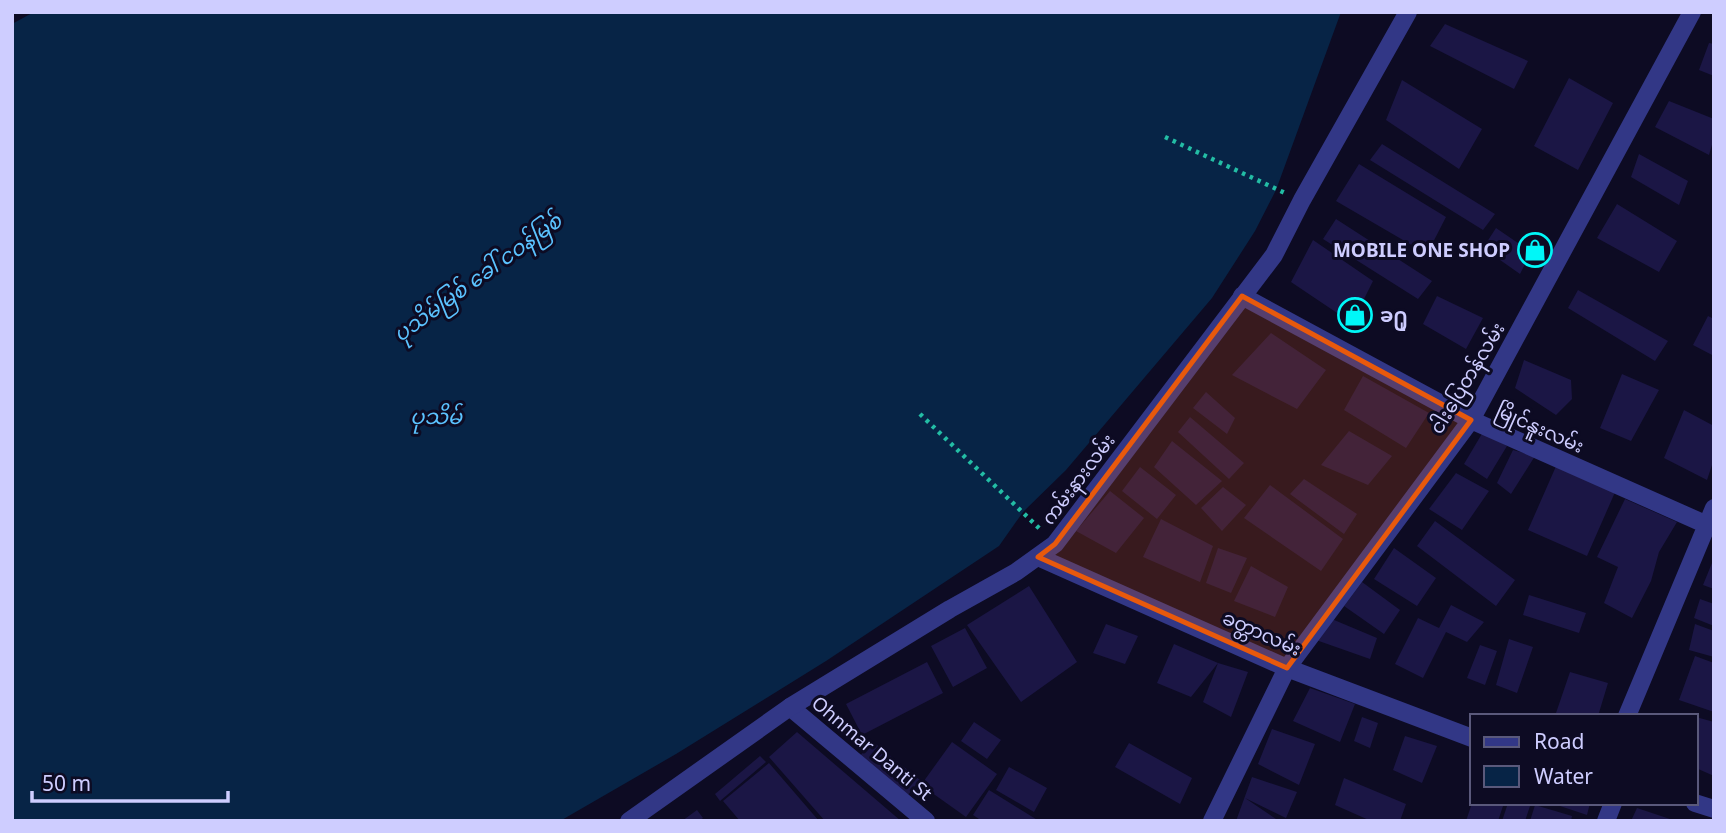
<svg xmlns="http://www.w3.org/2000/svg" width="1726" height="833" viewBox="0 0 1726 833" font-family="'Noto Sans','Noto Sans Myanmar',sans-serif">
<rect width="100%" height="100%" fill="#0d0b23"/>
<path fill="#072446" d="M34 12H1341L1276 190 1255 231 1212 298 1066 470 1023 512 999 546 826 661 676 754 560 821H12V24Z"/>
<path fill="#1b1645" d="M1445 24 1528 61 1514 89 1430 46Z
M1709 43 1714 44V76L1699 70Z
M1569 78 1613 103 1578 170 1534 146Z
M1402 80 1482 129 1459 169 1386 120Z
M1669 101 1714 119V138L1709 155 1655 127Z
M1382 144 1495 214 1483 230 1370 160Z
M1639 154 1688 181 1679 205 1631 177Z
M1359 164 1446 217 1427 254 1336 201Z
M1617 204 1677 241 1659 272 1597 238Z
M1336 219 1432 281 1418 299 1323 239Z
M1496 228 1531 252 1520 274 1483 248Z
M1313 240 1373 281 1352 323 1291 282Z
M1578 290 1668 341 1655 361 1568 308Z
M1437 296 1483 318 1466 349 1423 324Z
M1708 316 1714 319V356L1693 345Z
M1271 333 1326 370 1297 409 1232 375Z
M1524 360 1571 380 1572 399 1556 415 1515 388Z
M1622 374 1659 390 1631 441 1600 428Z
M1363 376 1429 413 1406 448 1344 410Z
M1206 392 1235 418 1227 434 1193 408Z
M1684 410 1714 426V459L1707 480 1664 458Z
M1190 417 1244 463 1229 479 1178 432Z
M1349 431 1392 456 1368 485 1321 465Z
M1483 432 1507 446 1487 479 1464 464Z
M1172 441 1222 481 1196 505 1154 467Z
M1513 450 1535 456 1511 494 1497 483Z
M1557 464 1616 490 1587 556 1528 530Z
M1140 467 1176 495 1157 519 1122 491Z
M1456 473 1489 491 1462 530 1429 509Z
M1304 479 1357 514 1344 534 1290 494Z
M1270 485 1343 539 1321 571 1244 518Z
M1223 487 1246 505 1222 531 1201 508Z
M1110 491 1144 518 1116 553 1076 531Z
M1625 499 1677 522 1659 552 1651 581 1632 618 1604 603 1618 567 1597 557Z
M1161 519 1213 546 1200 582 1143 557Z
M1435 521 1515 580 1496 606 1417 546Z
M1218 548 1247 558 1231 593 1206 583Z
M1394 548 1436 578 1417 606 1374 579Z
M1714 558V589L1703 585Z
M1251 566 1288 587 1275 617 1234 601Z
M1362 582 1400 610 1384 634 1344 606Z
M1029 586 1077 662 1021 702 967 625Z
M1529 595 1586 613 1579 633 1523 615Z
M1700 599 1714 604V626L1694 618Z
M1451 605 1484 622 1467 642 1446 632 1423 678 1395 664 1418 618 1439 628Z
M1327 617 1377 638 1370 659 1316 640Z
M1106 624 1138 636 1125 664 1093 653Z
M1695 624 1714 631V657L1689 650Z
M965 628 987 668 953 687 931 646Z
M1509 639 1533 647 1517 693 1496 685Z
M1174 644 1218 663 1248 672 1231 717 1203 702 1218 663 1191 697 1157 683Z
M1480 645 1497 651 1485 685 1467 678Z
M1695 656 1714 663V712L1679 700Z
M927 662 943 693 862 735 846 704Z
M1570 672 1608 683 1598 716H1563L1556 713Z
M1310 688 1355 704 1340 742 1293 721Z
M1362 717 1378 723 1370 748 1354 741Z
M1696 717 1714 722V776L1696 768Z
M974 722 1001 740 987 759 961 741Z
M1272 729 1315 744 1299 785 1258 764Z
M797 732 901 821H825L769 757Z
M1405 736 1437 746 1422 783 1393 770Z
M872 741 920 780 908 795 860 756Z
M952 742 997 774 966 817 921 785Z
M1129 743 1192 778 1180 804 1115 767Z
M760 756 766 762 720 801 715 794Z
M769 763 819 821H740L723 801Z
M1009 767 1047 788 1034 812 996 790Z
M1252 777 1297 792 1286 818 1245 798 1279 821H1236Z
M1344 778 1406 804 1400 821H1371L1335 805Z
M989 790 1039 821H982L973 815Z
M1472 803H1504L1498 821H1466Z
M1508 803H1531L1525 821H1502Z
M1551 803H1590L1587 815Z
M1535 805 1572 816 1571 821H1530Z
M1637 808 1673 820V821H1631Z
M697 810 703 818 699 821H682Z"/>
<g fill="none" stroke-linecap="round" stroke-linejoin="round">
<path stroke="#23bda5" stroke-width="4.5" stroke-dasharray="3.5 5" stroke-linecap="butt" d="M1165 137 1285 193
M920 414 1041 530"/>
<path stroke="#323786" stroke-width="18" d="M1242 296 1471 420 1714 528
M1038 557 1287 668 1472 738
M790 707 926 821
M1627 716 1714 508
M1695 803 1714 809
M1212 821 1287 668 1471 420 1692 12
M1606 821 1613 803"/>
<path stroke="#323786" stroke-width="18" d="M629 821 790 707 950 609 1016 572 1055 544 1274 255 1302 200 1408 12"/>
</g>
<path fill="#e8590c" fill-opacity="0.2" stroke="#e8590c" stroke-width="5" stroke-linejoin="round" d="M1242 296 1471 420 1287 668 1038 557 1055 544Z"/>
<defs>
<g id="shop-ring" transform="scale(1.75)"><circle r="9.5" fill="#0d0b23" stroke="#00f7f8" stroke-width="1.5"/><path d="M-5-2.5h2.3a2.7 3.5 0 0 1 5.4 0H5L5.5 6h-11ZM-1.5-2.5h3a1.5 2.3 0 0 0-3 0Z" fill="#00f7f8"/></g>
</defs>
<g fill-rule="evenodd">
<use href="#shop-ring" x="1535" y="250"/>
<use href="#shop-ring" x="1355" y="315"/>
</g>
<g text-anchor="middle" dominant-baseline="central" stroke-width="6" stroke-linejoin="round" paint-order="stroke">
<g font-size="19" font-weight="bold" fill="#cecdff" stroke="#0d0b23" text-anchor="end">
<text x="1510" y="250">MOBILE ONE SHOP</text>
<text x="1380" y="315" text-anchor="start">ခ႐ု</text>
</g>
<g font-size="19" fill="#cecdff" stroke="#0d0b23">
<text transform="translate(1467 378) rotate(-59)">ငါးပြေတန်လမ်း</text>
<text transform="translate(1540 428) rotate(24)">မြိုင်နူးလမ်း</text>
<text transform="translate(1078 479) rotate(-53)">ကမ်းနားလမ်း</text>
<text transform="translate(1262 633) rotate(24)">ခတ္တာလမ်း</text>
<text transform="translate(872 748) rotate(40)">Ohnmar Danti St</text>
</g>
<g font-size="21" font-style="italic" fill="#5bc3ff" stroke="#0d0b23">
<text transform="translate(477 277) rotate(-36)">ပုသိမ်မြစ် ခေါ် ငဝန်မြစ်</text>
<text x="436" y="416">ပုသိမ်</text>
</g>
</g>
<rect width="1726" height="833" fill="none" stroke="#cecdff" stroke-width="28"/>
<rect x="1470" y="714" width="228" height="91" fill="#0d0b23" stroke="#5a597b" stroke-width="2"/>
<rect x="1484" y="737" width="35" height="10" fill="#323786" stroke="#5a597b" stroke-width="2"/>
<text x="1534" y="749" font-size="21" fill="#cecdff">Road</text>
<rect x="1484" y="766" width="35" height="21" fill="#072446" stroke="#5a597b" stroke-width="2"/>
<text x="1534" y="784" font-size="21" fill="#cecdff">Water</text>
<path d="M32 791v10h196v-10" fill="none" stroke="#cecdff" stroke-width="3.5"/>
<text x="42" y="791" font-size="21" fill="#cecdff" stroke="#0d0b23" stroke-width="5" paint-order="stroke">50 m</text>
</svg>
